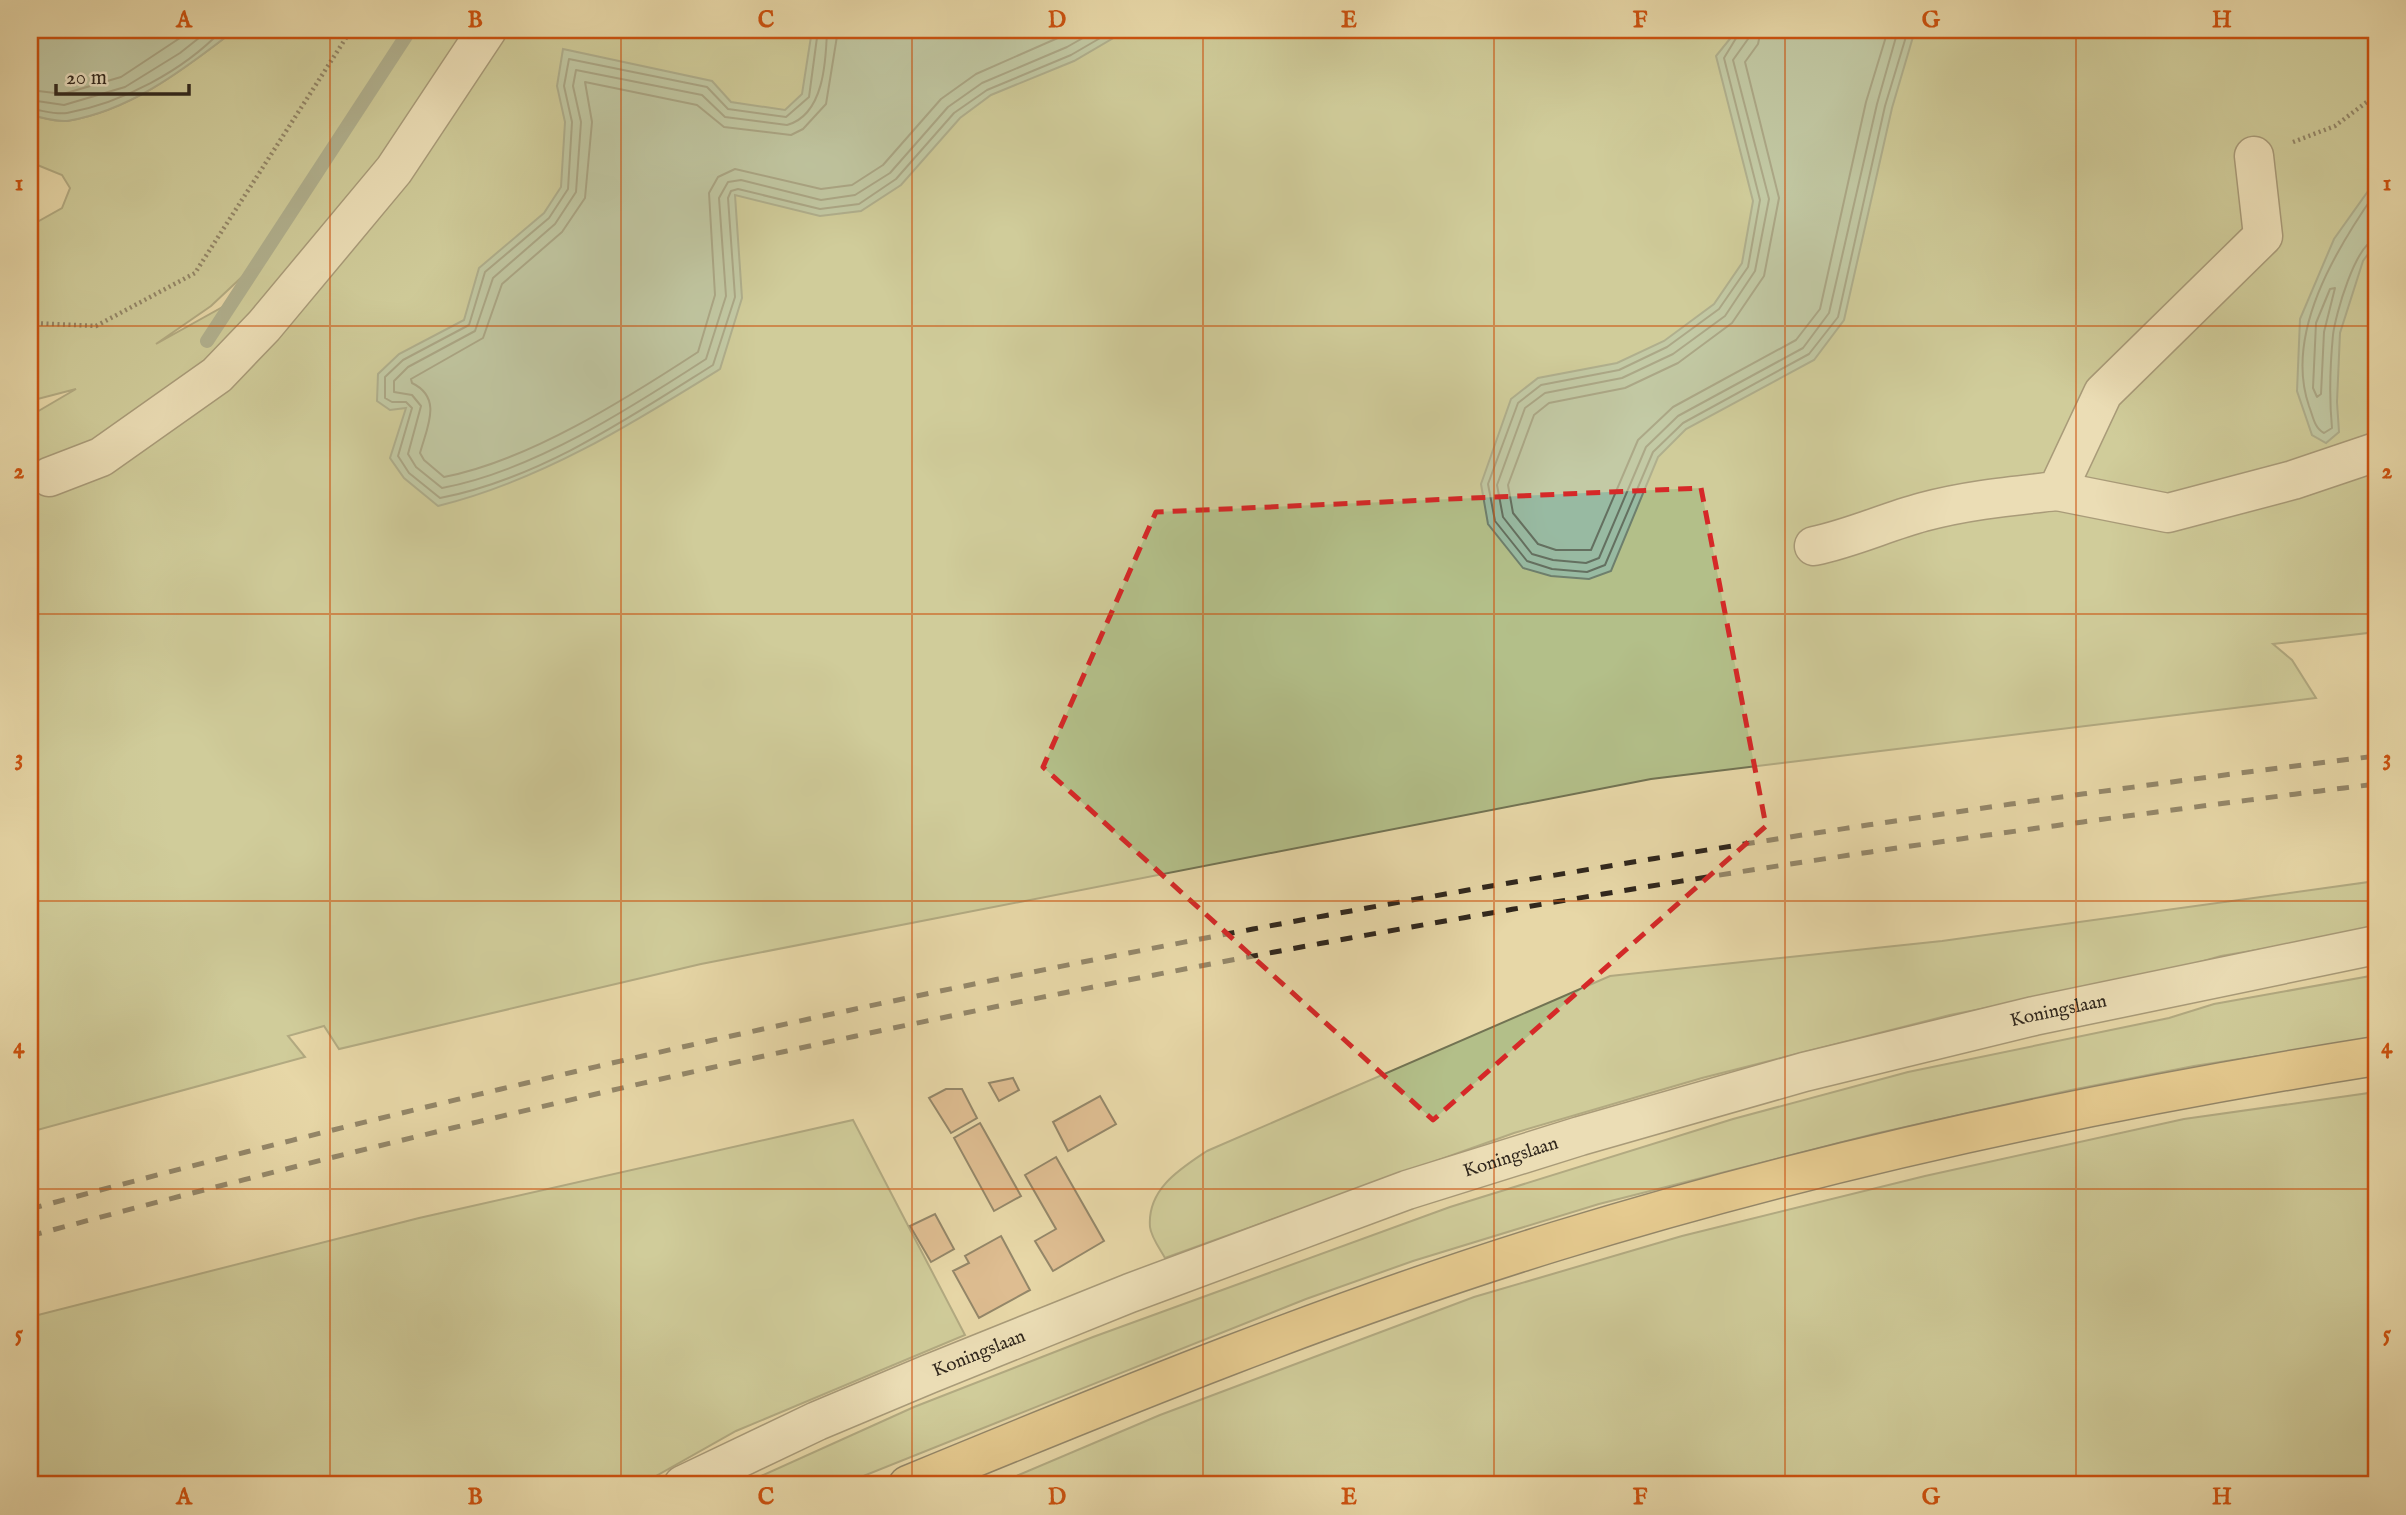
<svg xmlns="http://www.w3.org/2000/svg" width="2406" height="1515" viewBox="0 0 2406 1515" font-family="'IM FELL English',serif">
<rect width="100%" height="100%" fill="#e7d7a7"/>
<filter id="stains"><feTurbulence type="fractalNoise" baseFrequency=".00286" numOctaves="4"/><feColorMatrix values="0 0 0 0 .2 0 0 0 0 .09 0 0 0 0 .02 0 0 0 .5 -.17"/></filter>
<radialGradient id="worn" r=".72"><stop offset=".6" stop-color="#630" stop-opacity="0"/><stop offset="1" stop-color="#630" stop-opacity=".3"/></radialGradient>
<path fill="#b3bf89" stroke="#727353" stroke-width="2" fill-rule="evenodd" d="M229 30H2376V632L2273 644 2292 660 2316 698 1651 779 701 964 339 1049 324 1026 288 1036 305 1057 30 1132V416L76 389 30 401V226L62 208 70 188 62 175 30 162V115C41 117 56 122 67 121 128 111 179 73 227 36ZM245 274 226 305 156 344 211 306Z
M2376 881V930L2221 956 2151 976 1950 1015 1702 1078 1514 1133 1165 1258C1160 1249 1151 1237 1150 1227 1147 1189 1180 1169 1207 1151L1610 976 1942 941Z
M2376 975V1038L2194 1066 2071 1090 1874 1134 1599 1204 1413 1261 1306 1299 841 1485H741L914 1407 1093 1337 1450 1207 1733 1119 1908 1072 2169 1018 2214 1004Z
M2376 1092V1485H995L1160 1415 1474 1297 1682 1236 1925 1176 2184 1119Z
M853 1120 965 1335 736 1431 640 1485H30V1317L419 1218Z"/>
<path fill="#98baa2" stroke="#6e7f6d" stroke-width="2" d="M30 30H229L227 36C179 73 128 111 67 121 56 122 41 117 30 115Z
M812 30H1127L1074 61 991 95 960 118 901 185 861 211 820 216 735 195 742 298 720 369C630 425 542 480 438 506L404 478 390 458 406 408 390 410 377 401 378 374 399 354 464 320 479 268 544 213 561 187 565 122 557 86 563 49 712 81 731 102 785 110 802 94Z
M1737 30H1915L1892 108 1844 320 1814 360 1686 429 1658 457 1611 571 1589 579 1551 576 1523 568 1488 524 1481 484 1511 399 1538 378 1617 363 1664 341 1714 304 1742 263 1753 201 1716 56Z
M2376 180V243L2363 261 2340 333 2337 402 2339 432 2326 443 2312 435 2297 391 2300 319 2334 239Z"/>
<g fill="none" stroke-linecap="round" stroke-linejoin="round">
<path stroke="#647060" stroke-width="2" d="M818 30 809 97 786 117 728 109 707 87 569 59 564 86 572 122 568 189 549 218 485 272 469 325 403 360 385 377V398L392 402H406L412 408 398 456 409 473 440 498C539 479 629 418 713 365L735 297 728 198 731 191 738 189 820 209 859 204 896 179 954 113 987 90 1071 55 1114 30
M827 30C826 61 824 115 787 125L725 117 702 95 576 70 573 86 581 122 576 192 555 224 493 278 475 331 408 367 394 381V392L412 395 421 406 408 454 416 467 442 488C533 471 629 409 706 359L726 296 719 198 728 182 741 180 821 200 855 195 890 173 948 107 982 83 1067 47 1097 30
M838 30 826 104 803 129 791 135 724 127 697 105 585 82 592 122 585 198 562 232 502 284 483 338 411 379 412 383C443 398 427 427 420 453L424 460 444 477C528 461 626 399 698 352L715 295 709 193 718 177 735 169 821 189 852 185 883 165 941 99 976 74 1076 30
M1741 30 1724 58 1760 200 1748 267 1719 309 1667 347 1619 370 1541 385 1518 403 1488 484 1495 521 1527 561 1552 569 1587 572 1605 565 1653 452 1683 423 1809 354 1838 317 1885 106 1908 30
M1750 30 1748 39 1733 60 1769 199 1755 271 1725 316 1673 354 1622 378 1545 393 1525 408 1497 485 1503 517 1532 554 1553 560 1586 563 1599 558 1646 447 1678 416 1803 348 1829 313 1877 104 1898 30
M1761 30 1758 44 1745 62 1779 198 1764 276 1732 323 1678 363 1625 388 1549 403 1534 415 1508 485 1513 513 1538 544 1556 550H1591L1638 440 1673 407 1796 340 1820 309 1866 102 1888 30
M30 90 63 94 121 77 192 30
M30 100 64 105 125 87 180 53 209 30
M30 109C42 110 55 115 67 113 122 103 183 71 222 30
M2376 192C2336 249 2284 334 2309 406 2313 416 2314 428 2324 433L2332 428C2329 397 2330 366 2333 335 2335 316 2356 242 2376 240
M2335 288 2324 332 2321 394 2317 397 2313 388 2316 323 2330 289Z"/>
<path stroke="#6e7f6d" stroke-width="14" d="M207 341 410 30"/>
</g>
<path fill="#d39d75" stroke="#30271d" stroke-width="2" d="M1013 1078 1019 1090 999 1101 989 1083Z
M946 1089H962L977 1118 951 1133 929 1098Z
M1100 1096 1116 1124 1068 1151 1053 1122Z
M980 1123 1021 1196 994 1211 954 1138Z
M1056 1157 1104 1241 1053 1271 1035 1241 1056 1229 1025 1175Z
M935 1214 954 1249 931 1262 910 1226Z
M1001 1236 1030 1290 979 1318 953 1271 969 1263 965 1256Z"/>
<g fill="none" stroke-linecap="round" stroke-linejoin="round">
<g stroke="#5e5340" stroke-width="41">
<g id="minor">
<path d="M49 477 101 457 217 375 264 326 394 170 487 30"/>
<path d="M2057 491 2168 513 2293 480 2376 452"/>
<path d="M1814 546C1852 538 1886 522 1923 512 1967 500 2012 496 2057 491L2103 393 2263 236 2254 156"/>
<path id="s1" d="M683 1485 817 1421 929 1374 1130 1293 1407 1190 1580 1136 1804 1072 2034 1016 2376 945"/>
</g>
</g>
<g stroke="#30271d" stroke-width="41">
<path id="major" d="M908 1485C1121 1397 1336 1309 1557 1241 1826 1158 2099 1100 2376 1056"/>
</g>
<path stroke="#30271d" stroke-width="4.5" stroke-dasharray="2 3.5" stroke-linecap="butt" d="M2293 142 2335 126 2376 95
M30 323 96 326 195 273 351 30"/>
<use href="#minor" stroke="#efe5c6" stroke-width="38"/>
<use href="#major" stroke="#e4bc74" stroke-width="38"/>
<path stroke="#30271d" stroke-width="5" stroke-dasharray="12 12" stroke-linecap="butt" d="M30 1209C799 1000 1585 852 2376 756
M30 1236C548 1096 1073 982 1603 894 1860 851 2118 816 2376 784"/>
</g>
<path d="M0 0H2406V1515H0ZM1701 488 1766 826 1433 1120 1043 767 1156 512Z" fill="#e7d7a7" fill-opacity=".55" fill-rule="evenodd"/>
<path fill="none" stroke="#d62828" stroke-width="5" stroke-dasharray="14 9" stroke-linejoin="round" d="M1701 488 1766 826 1433 1120 1043 767 1156 512Z"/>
<path fill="none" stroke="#cc520f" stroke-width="2" stroke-opacity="0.55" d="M330 30V1485M621 30V1485M912 30V1485M1203 30V1485M1494 30V1485M1785 30V1485M2076 30V1485M30 326H2376M30 614H2376M30 901H2376M30 1189H2376"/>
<g text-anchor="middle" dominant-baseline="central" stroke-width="5" stroke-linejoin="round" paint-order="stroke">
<g font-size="19" fill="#30271d" stroke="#efe5c6">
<text stroke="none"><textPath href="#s1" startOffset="1458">Koningslaan</textPath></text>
<text stroke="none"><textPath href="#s1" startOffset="891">Koningslaan</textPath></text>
<text stroke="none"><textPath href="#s1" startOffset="324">Koningslaan</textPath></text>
</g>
</g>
<rect width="2406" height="1515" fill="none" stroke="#e7d7a7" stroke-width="77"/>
<path d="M56 84v10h133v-10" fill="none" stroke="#30271d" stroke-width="3.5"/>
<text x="66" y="84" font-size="21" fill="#30271d" stroke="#efe5c6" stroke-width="5" paint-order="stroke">20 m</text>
<rect x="38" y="38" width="2330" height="1438" fill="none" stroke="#cc520f" stroke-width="2.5"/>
<g font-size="23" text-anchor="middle" font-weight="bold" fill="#cc520f">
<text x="184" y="27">A</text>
<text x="475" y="27">B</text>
<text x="766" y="27">C</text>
<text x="1057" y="27">D</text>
<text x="1349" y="27">E</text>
<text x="1640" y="27">F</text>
<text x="1931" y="27">G</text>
<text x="2222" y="27">H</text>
<text x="19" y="190">1</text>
<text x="2387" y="190">1</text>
<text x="19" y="478">2</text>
<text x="2387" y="478">2</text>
<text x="19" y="765">3</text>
<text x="2387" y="765">3</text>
<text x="19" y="1053">4</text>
<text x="2387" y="1053">4</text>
<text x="19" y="1341">5</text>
<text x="2387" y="1341">5</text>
<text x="184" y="1504">A</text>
<text x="475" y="1504">B</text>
<text x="766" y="1504">C</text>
<text x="1057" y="1504">D</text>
<text x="1349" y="1504">E</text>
<text x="1640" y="1504">F</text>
<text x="1931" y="1504">G</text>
<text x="2222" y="1504">H</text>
</g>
<rect width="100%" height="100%" filter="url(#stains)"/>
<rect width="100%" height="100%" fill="url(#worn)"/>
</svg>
